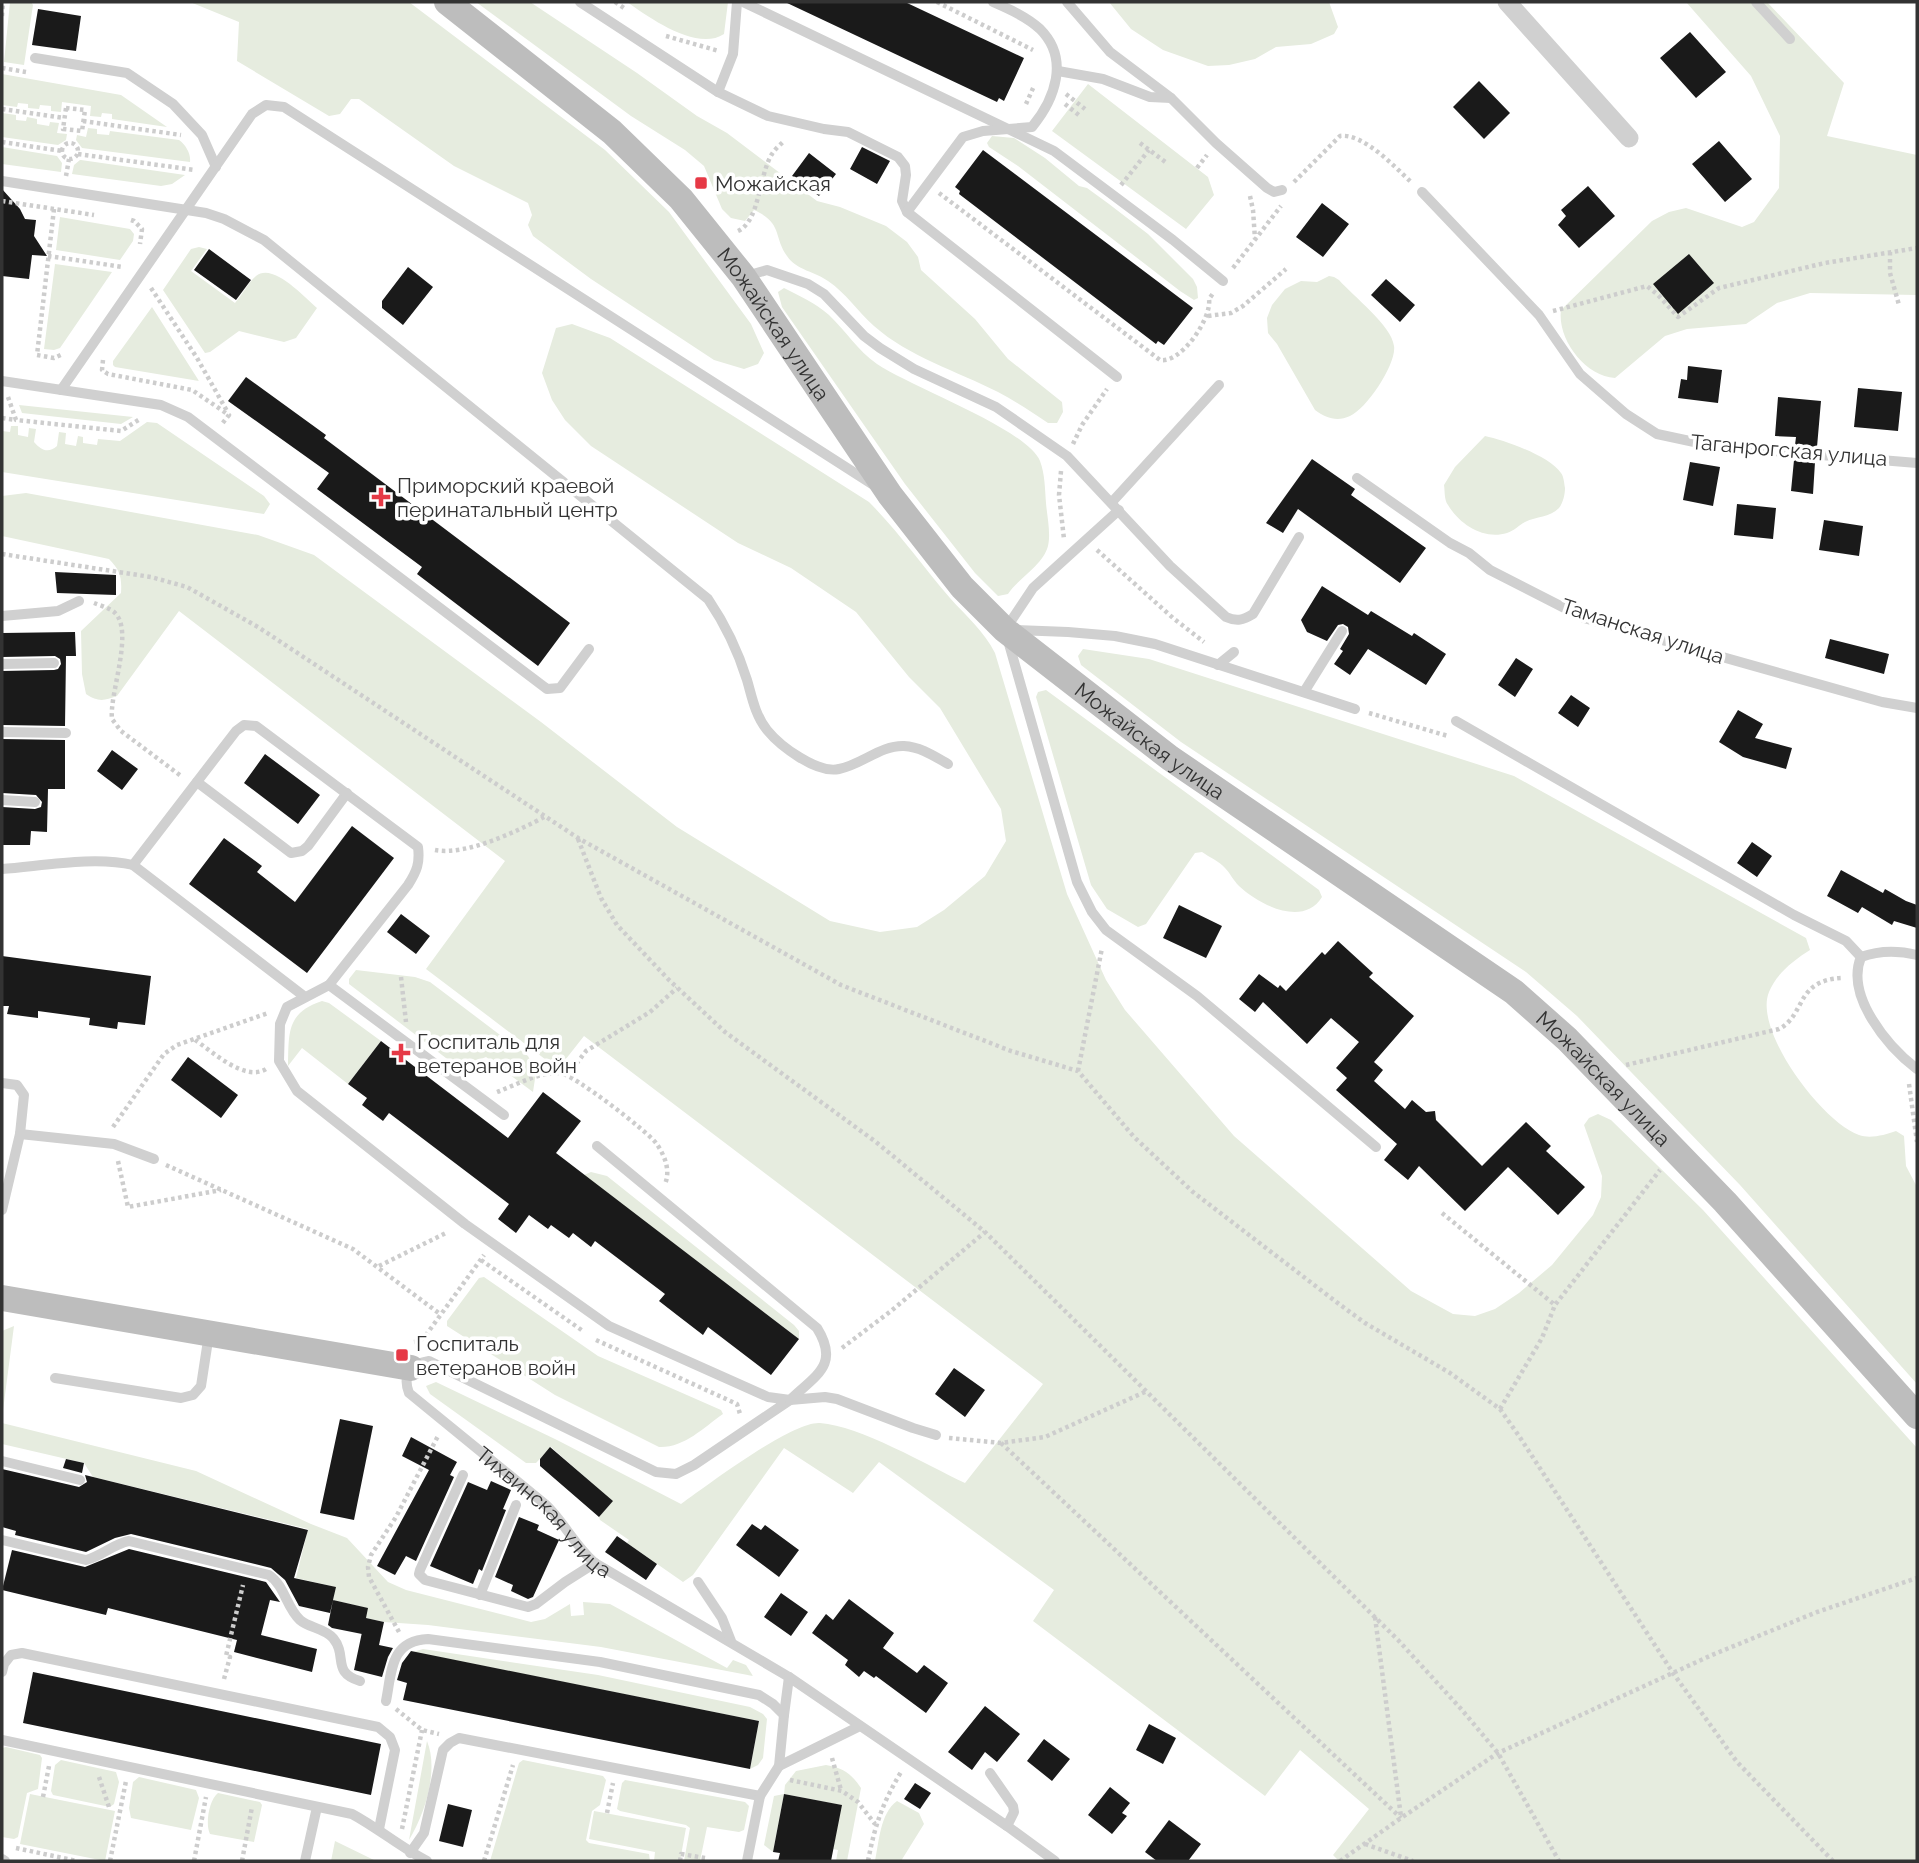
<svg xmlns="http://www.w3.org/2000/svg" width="1919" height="1863" viewBox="0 0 1919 1863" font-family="Raleway,sans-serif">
<rect width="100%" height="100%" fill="#fff"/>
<path fill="#e6ecdf" d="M10 2H31L33 5 24 65 4 62Z
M190 2H409L605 150 669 212 751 324 764 353 758 364 744 369 714 360 591 279 533 236 528 225 532 215 528 203 454 166 359 99H351L340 114 329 116 237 61 239 22Z
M476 2H530L637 73 697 116 727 133 817 201 840 207 886 226 907 242 918 257 921 270 975 319 1008 359 1062 402 1063 412 1057 423H1048C1032 412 1015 401 998 392 957 371 909 357 874 326 858 312 846 293 828 281 816 272 796 270 787 256 773 236 783 223 754 210L745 221 731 218 722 209 704 166 685 150 631 116Z
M627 2H728L724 34C697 52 650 18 627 2Z
M1109 2H1329L1338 27 1334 34 1311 44 1276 47 1255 59 1229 65 1208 66 1163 50 1131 29Z
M1686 2H1767L1844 83 1827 136 1917 155V295L1810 293 1777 303 1746 324 1687 329 1665 336 1615 378C1585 376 1557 339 1561 310L1652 221 1669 212 1686 208 1742 227 1754 222 1779 188 1780 136 1751 76Z
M2 74 121 95 167 127 112 119V114L102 113 101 117 90 116 91 106 62 102 61 112 51 111V106L40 105 39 109 28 108V104L18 103 17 107 2 105Z
M1088 84 1208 177 1214 195 1186 229 1052 131Z
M2 113 16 115V120L26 121 27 117 37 119V124L49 126 50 122 59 123 57 133 67 134 66 140 58 145 2 137Z
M88 128 97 129V134L109 135 110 131 179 140C186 145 191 154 190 162L82 148 76 140 77 135 86 137Z
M992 136 1014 138 1045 158 1079 186 1087 188 1109 204 1148 234 1193 279 1197 287 1198 298 1194 300 1180 291 1018 166 989 147 987 143Z
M2 147 57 156 62 163 61 172 2 164Z
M80 160H81L185 175 172 184 161 186 72 174 74 165Z
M60 217 130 229 134 234 133 241 120 260 56 250Z
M199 247 207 249 191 271 235 303C242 295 248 283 256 276 273 262 304 297 317 308L296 338 284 342 239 331 210 352 205 353 163 290 191 249Z
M55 264 112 272 60 348 54 350 44 349Z
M1329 276 1334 277 1339 280C1353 296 1392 326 1394 346 1397 363 1367 409 1350 416 1337 422 1326 418 1315 410L1277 344 1268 333 1267 318 1272 305 1285 289 1301 281 1317 282Z
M784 288C800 296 815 303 829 315 846 331 857 350 877 364 911 387 1027 429 1040 461 1045 474 1045 490 1046 503 1047 516 1051 533 1048 546 1043 565 1019 578 1008 594L998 596 975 573 905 484 782 307 778 292Z
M152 307 199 381 115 367 113 365V361Z
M572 324 610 338 869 502C899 532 923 567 950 598 966 616 984 631 995 653L1067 894 1106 980 1125 1010 1234 1136 1411 1291 1453 1314 1475 1316 1495 1309 1519 1293 1552 1265 1593 1215 1601 1197 1602 1176 1584 1125 1589 1118 1598 1114 1611 1120 1703 1210 1917 1448V1861H1339L1333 1855 1369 1809 1300 1750 1265 1796 1033 1621 1054 1590 879 1462 853 1493 784 1448 693 1575 683 1582 627 1543 629 1540 600 1520 599 1517 612 1501 551 1447 536 1463H526L430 1394 426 1386 436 1382 557 1440 681 1504C708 1485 792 1421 820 1423 860 1426 927 1465 965 1483L1043 1384 584 1036 558 1069 426 969 505 861 179 611 117 696C104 701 98 702 86 694L82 674 81 631 121 593C122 577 120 570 109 559L2 536V496L26 493 258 535 314 555 541 722 677 827 830 921 880 932 917 927 944 910 985 876 1006 841 1001 809 940 708 909 677 856 612 791 568 738 543 591 446 565 420 552 400 542 373 556 328Z
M19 405 133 417 121 424 22 413Z
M147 422 157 423 264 496 270 504 264 514 2 472V431L10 432 11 426H18V435L28 437 29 428 36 429 34 442C41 450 48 454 57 446L59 432 66 433 65 444 76 446 78 436 83 437V443L97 445 98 439 120 441Z
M1485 436C1504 440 1550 456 1561 473 1564 477 1564 483 1565 488 1565 494 1563 503 1559 508 1549 518 1537 516 1525 522 1519 525 1514 531 1507 533 1484 540 1460 525 1448 505 1444 500 1445 491 1444 485L1455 467Z
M1083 649 1149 659 1514 776 1806 938 1810 950C1794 960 1776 974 1769 992 1753 1030 1822 1122 1859 1135 1870 1139 1885 1135 1896 1131L1904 1136 1906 1166 1917 1187V1384L1740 1185 1577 1016 1526 972 1181 742 1081 665 1078 656Z
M1046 690 1319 890 1322 897C1303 928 1258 904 1239 886 1233 880 1230 873 1225 868 1219 861 1209 857 1202 852L1195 853 1146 924 1138 927 1107 909 1091 885 1036 697 1038 692Z
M356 970 415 977 430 982 528 1056 536 1072 533 1092 486 1057 459 1068 349 984V979Z
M322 1001 329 1003 381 1041 348 1084 302 1048 288 1066C289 1033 286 1013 322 1001Z
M591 1172 607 1176 794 1325 799 1331V1339L584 1175Z
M484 1277 598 1356 721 1410 723 1414C703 1428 684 1448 659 1447L555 1395 447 1326V1321L479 1278Z
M14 1326 2 1418V1331Z
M2 1423 196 1471 311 1524 347 1538 388 1582 406 1590 531 1622 545 1619 570 1604 571 1616 584 1615 583 1602 610 1604 727 1668 733 1660 746 1665 753 1676 601 1647 428 1625 384 1622 366 1618 367 1608 333 1600 335 1587 296 1578 308 1529 93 1477 84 1463 2 1444Z
M423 1649 598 1675 750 1707 763 1714 767 1719 763 1758 758 1765 750 1769 759 1721 413 1652Z
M427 1741C439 1770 425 1814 409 1840Z
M6 1747 40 1755 42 1758 38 1789 27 1793 18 1837 14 1839 2 1837V1748Z
M61 1760 116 1772 119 1782 114 1804 110 1807 53 1795 51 1791 55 1765Z
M523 1760 603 1776 606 1780 600 1805 592 1811 586 1840 589 1843 649 1854 650 1861H490L519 1763Z
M826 1765C843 1768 851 1773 861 1788L847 1861H836L838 1850 833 1849 841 1805 784 1794 773 1852 764 1845 774 1796 784 1794 785 1785 796 1771Z
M139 1777 196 1790 199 1798 191 1830 131 1818 129 1808 133 1782Z
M625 1780 745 1802 749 1806 744 1830 739 1832 707 1827 700 1861H684L690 1828 686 1825 620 1811 617 1809 622 1783Z
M218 1793 260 1802 262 1805 254 1842 210 1834C205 1824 209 1800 218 1793Z
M30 1794 115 1811 105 1861 20 1844Z
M897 1801 919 1813 924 1824 901 1861H875C879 1843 880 1813 897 1801Z
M594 1811 686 1828 680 1861H654L655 1852 589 1839Z
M335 1841 376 1861H331Z"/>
<path fill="#1a1a1a" d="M785 2H905L1024 58 1004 101 999 98 997 102Z
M38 9 81 16 76 51 32 45Z
M1690 32 1726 72 1696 98 1660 58Z
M1479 81 1510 113 1484 139 1453 107Z
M1719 141 1752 179 1725 202 1692 164Z
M862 147 890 161 877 184 850 169Z
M983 150 1193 308 1164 345 1158 341 1156 344 959 194 960 191 955 187Z
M809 153 836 174 819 196 792 176Z
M1588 186 1615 216 1579 248 1558 225 1566 216 1561 210Z
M2 189 20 209 25 219 36 220 34 236 47 256 32 255 29 279 2 276Z
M1322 203 1349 224 1323 257 1296 237Z
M209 249 251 280 236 300 194 270Z
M1689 254 1714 283 1678 314 1653 284Z
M408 267 433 287 403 325 382 308V301Z
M1386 279 1415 305 1400 322 1371 295Z
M1688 366 1722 370 1718 403 1678 398 1681 379 1687 380Z
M246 377 326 435 324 438 570 623 538 666 417 574 422 567 317 489 329 473 228 401Z
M1858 388 1902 392 1898 431 1854 427Z
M1778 397 1821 401 1817 447 1795 445 1796 437 1775 436Z
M1312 459 1355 489 1351 495 1426 548 1400 583 1298 509 1283 533 1266 523Z
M1794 460 1815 462 1813 494 1791 491Z
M1690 462 1720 467 1713 506 1683 500Z
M1737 504 1776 508 1773 539 1734 535Z
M1824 520 1863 526 1859 556 1819 550Z
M55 572 116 575V595L57 593Z
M1322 586 1368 615 1371 611 1412 636 1414 633 1446 654 1426 685 1368 649 1350 675 1334 664 1343 651 1340 649 1349 634 1348 627 1343 624 1338 625 1327 641 1307 632 1301 620Z
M75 632 76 656H66L65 726 2 725V671L54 670 58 669 61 664 60 659 55 656 2 657V633Z
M1830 639 1889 654 1884 674 1825 658Z
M1516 658 1533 669 1515 697 1498 685Z
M1571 695 1590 708 1578 727 1558 713Z
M1738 710 1763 724 1755 738 1792 748 1786 769 1743 757 1719 742Z
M2 739 65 740V789H48L47 832 31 831 30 845H3L2 807 35 809 41 807 42 802 36 795 2 793Z
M112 750 138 769 122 790 97 771Z
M265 754 320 795 298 824 244 783Z
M352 826 394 858 307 973 189 884 224 838 262 866 257 872 295 902Z
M1752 842 1772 856 1757 877 1737 863Z
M1841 870 1883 893 1885 889 1906 901 1917 905V928L1894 921 1892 925 1862 907 1858 913 1827 896Z
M1179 905 1222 926 1206 958 1163 938Z
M401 914 430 936 416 954 387 932Z
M1338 941 1373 973 1369 977 1414 1016 1374 1062 1383 1070 1374 1081 1405 1109 1412 1100 1426 1112 1435 1111 1436 1120 1482 1166 1526 1122 1551 1146 1546 1151 1585 1187 1558 1215 1508 1167 1465 1211 1419 1166 1408 1180 1384 1160 1397 1144 1336 1090 1347 1078 1336 1068 1359 1042 1331 1018 1307 1044 1263 1002 1255 1012 1239 999 1259 974 1278 988 1280 985 1286 991 1322 952 1325 955Z
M2 956 151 976 145 1025 118 1022 117 1029 89 1025 90 1018 38 1011V1018L7 1014 9 1006H2Z
M381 1041 508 1138 543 1092 581 1121 556 1153 799 1339 771 1375 708 1327 703 1335 677 1315 659 1301 665 1294 595 1241 591 1247 573 1233 569 1238 551 1225 548 1229 529 1215 516 1233 498 1219 509 1204 389 1113 383 1121 362 1105 367 1098 348 1084Z
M188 1057 238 1095 221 1118 171 1080Z
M954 1368 985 1390 965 1417 935 1394Z
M340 1419 373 1426 354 1520 320 1513Z
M411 1437 457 1462 450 1475 454 1477 416 1561 406 1556 395 1575 377 1566 429 1470 402 1456Z
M550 1447 613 1501 599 1517 540 1466V1459Z
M66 1459 84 1463 82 1473 63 1468Z
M2 1469 79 1487 87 1482 85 1475 308 1530 294 1578 336 1587 330 1613 299 1606 285 1580 271 1568 131 1534 115 1538 86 1552 15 1535 16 1531 2 1527Z
M491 1481 511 1490 503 1509 506 1510 482 1571 479 1569 473 1584 430 1566 468 1482 487 1490Z
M519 1517 539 1525 537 1530 559 1540 533 1597 528 1599 511 1591 513 1585 495 1577Z
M752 1524 761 1530 765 1525 799 1550 779 1577 736 1545Z
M617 1536 657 1564 646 1580 605 1552Z
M129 1549 266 1582 280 1602 270 1600 261 1635 317 1649 312 1672 234 1652 237 1640 108 1608 106 1615 2 1590 12 1550 85 1567Z
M781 1593 808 1612 791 1636 764 1617Z
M849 1599 894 1633 883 1648 917 1673 924 1665 948 1683 926 1713 876 1676 874 1678 864 1671 859 1677 845 1665 848 1660 812 1633 826 1614 833 1620Z
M333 1600 368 1608 366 1618 384 1622 379 1645 393 1648 388 1657 382 1677 354 1670 365 1618 362 1634 332 1628 328 1625Z
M411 1651 759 1721 750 1769 403 1700 407 1683 397 1680 402 1663Z
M33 1672 381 1744 371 1795 23 1723Z
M985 1706 1020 1734 997 1762 985 1752 972 1770 948 1752Z
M1149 1724 1176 1738 1163 1764 1136 1750Z
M1044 1739 1070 1759 1052 1781 1027 1761Z
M915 1783 931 1793 920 1809 904 1799Z
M1110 1787 1130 1803 1122 1813 1127 1816 1112 1834 1088 1815Z
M784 1794 842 1805 831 1861H778L780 1853 773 1852Z
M448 1804 472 1810 463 1847 439 1841Z
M1169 1820 1201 1844 1188 1861H1157L1145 1852Z"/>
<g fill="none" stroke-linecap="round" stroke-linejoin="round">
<path stroke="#cdcdcd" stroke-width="4.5" stroke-dasharray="3.5 3.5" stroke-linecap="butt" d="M615 2 624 8
M937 2 1033 50
M2 16 3 2
M666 36 719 51
M2 68 26 72
M1066 94 1085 109
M1026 104 1034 86
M1065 104 1080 116
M66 108 85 110 82 131 63 129Z
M2 109 64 118
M83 121 181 135
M2 142 62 151
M62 151a8 8 0 1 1 16 0a8 8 0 1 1-16 0Z
M1140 143 1168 164
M78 154 195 170
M1197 168 1207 155
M66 176 69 159
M1294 182 1340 136C1363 133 1394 166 1411 182
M1121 185 1149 150
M939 193 1160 360C1181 364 1212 318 1209 299L1214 292
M1250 196 1253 210 1255 239
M2 201 94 215
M54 209 37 355 54 358 63 354
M131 220 134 221 142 229 140 244
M738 231C760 221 759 174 772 154 775 149 780 145 784 141
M1890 252V273L1899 305
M48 256 123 267
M1233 268 1281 206
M151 288 197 358 227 411
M1553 311 1647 286 1658 295 1678 317 1719 288 1825 263 1917 248
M1208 316 1231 313 1243 306 1286 269
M103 360 102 370 108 374 192 390 229 415 222 424
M8 397 16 420 121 431 140 419
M2 418 16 420
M1073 444 1082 425 1107 389
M1061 471 1059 495 1064 539
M1097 550 1173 618 1204 642
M2 554 151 577 187 587 258 627 578 838 841 985 1011 1051 1078 1071 1134 1137 1193 1192 1339 1304 1365 1323 1450 1373 1500 1409 1519 1436 1673 1673 1737 1762 1833 1861
M94 603C99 605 109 608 114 612 135 630 109 694 112 719L121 731 181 776
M1369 713 1448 736
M578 839 601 898 617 925 669 980 725 1032 876 1142 985 1232 1398 1640 1462 1710 1498 1753 1559 1861
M435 850C466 856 518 831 546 816
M401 977 406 1022
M195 1040C213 1052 245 1082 266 1069
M1626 1065 1779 1029C1806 1015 1795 980 1842 978
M1078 1071 1102 948
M568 1075 586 1051 650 1012 677 988
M1909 1084 1917 1142
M497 1092C516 1085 539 1072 560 1073 573 1074 647 1131 656 1143 664 1154 671 1170 665 1184
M113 1127 164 1054 177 1045 268 1013
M118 1161 128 1207 221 1190
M166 1165 353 1249 440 1314
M1442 1213 1555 1305
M481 1260 583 1331
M379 1266 448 1232
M596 1340 737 1404 740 1414
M414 1342 420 1341 426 1335 484 1255
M842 1348 891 1311 985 1232
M1500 1409 1542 1338 1555 1305 1660 1170
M949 1438 1001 1443 1045 1437 1147 1391
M1001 1443 1401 1818
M1375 1617 1401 1817
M399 1632 369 1577 368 1567 371 1555 396 1517 438 1436
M224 1679 230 1657 226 1656 243 1585
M396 1709 422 1730 439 1734
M832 1758 841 1790
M99 1777 110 1810
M790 1780 842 1791 858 1802 875 1824
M43 1797 49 1766
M607 1813 613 1783
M402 1829 422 1730
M1365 1844 1413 1861
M16 1848 77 1861
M110 1861 126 1781
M194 1861 206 1797
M242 1861 252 1807
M484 1861 513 1765
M680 1861 681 1854 705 1858
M868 1861C875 1825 882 1804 901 1772
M1340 1861 1401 1818 1498 1753 1712 1655 1817 1612 1917 1578"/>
<g stroke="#d0d0d0" stroke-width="10">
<path d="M580 2 718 92 768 116 824 129 848 132 898 157 905 166 906 175 902 201 907 212 1117 377"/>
<path d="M743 2 1054 151 1173 240 1223 281"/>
<path d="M1067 2 1110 52 1171 98 1216 143 1267 188 1274 192 1282 190"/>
<path d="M1756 2 1790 39"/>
<path d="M35 58 127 73 173 104 202 135 216 167"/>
<path d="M1058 71 1103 79 1150 97 1171 98"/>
<path d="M718 92 733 54 737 2"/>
<path d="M2 181 206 213 224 219 264 240 708 599C725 624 738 651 747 680 752 697 755 715 767 730 780 746 817 774 839 769 861 765 881 745 904 746 921 747 934 756 948 764"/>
<path d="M1422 192 1539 315 1580 374 1626 414 1657 434 1713 446 1917 463"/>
<path d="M907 212 963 137 983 131 1032 127C1055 99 1070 59 1040 29 1027 17 1009 9 993 2"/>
<path d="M746 276 767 270 808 284 824 294 864 336 880 348 914 369 996 407 1067 456 1170 566 1226 617C1237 622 1243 620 1253 614L1299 537"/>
<path d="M2 381 161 405 188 417 547 689 560 688 589 649"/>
<path d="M61 390 252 114 266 105 284 107 872 484"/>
<path d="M1357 478 1450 543 1469 553 1490 570 1584 618 1882 702 1917 708"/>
<path d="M1112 502 1219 385"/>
<path d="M1119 510 1033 588 1005 630 1077 882 1092 912 1106 930 1197 996 1376 1147"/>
<path d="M2 616 58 611 79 601"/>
<path d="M1016 630 1068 632 1115 636 1155 644 1355 709"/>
<path d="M2 664 54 663"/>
<path d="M1218 665 1234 652"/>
<path d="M1304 692 1342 631"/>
<path d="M1456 721 1794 915 1846 941 1861 957"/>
<path d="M2 732 66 733"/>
<path d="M197 782 291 853 302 851 308 846 347 793"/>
<path d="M2 800 35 802"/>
<path d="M2 869C42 866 94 856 133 865"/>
<path d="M1917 955C1897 950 1880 950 1861 957 1845 996 1888 1047 1917 1069"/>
<path d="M329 985 504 1115"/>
<path id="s1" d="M305 997 133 865 236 731 244 725 256 726 418 847C420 863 417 871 408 885L329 985 287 1007 280 1024 279 1061 297 1091 465 1224 609 1326 768 1397 790 1400 694 1465 676 1474 656 1472 429 1361C411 1364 402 1375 409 1393L545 1504C564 1522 575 1546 595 1563L789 1677 1007 1826 1055 1861"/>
<path d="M2 1083 17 1085 24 1095 20 1134 2 1210"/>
<path d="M20 1134 114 1144 154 1159"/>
<path d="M597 1146 817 1328C840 1365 816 1375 790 1400"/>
<path d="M55 1378 181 1398 193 1395 201 1386 209 1334"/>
<path d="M790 1400 825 1397 837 1399 913 1428 936 1435"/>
<path d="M2 1461 80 1480"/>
<path d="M463 1475 420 1570 419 1574 425 1580 528 1607 536 1604 565 1582 595 1563"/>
<path d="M2 1540 86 1560C102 1556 113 1544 129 1541L269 1575C285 1586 286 1607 300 1620 309 1628 324 1628 333 1638 348 1656 331 1672 360 1681"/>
<path d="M698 1582 722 1618 731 1641"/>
<path d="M480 1595 516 1505"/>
<path d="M2 1672 4 1664 11 1655 22 1653 378 1727 390 1737 395 1750 379 1829"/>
<path d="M386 1701C392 1671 390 1641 428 1639L600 1662 759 1695 773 1704 784 1715 779 1766 760 1796 459 1738 450 1743 443 1750 424 1833 410 1853"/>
<path d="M784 1715 789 1677"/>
<path d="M2 1740 352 1814C378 1828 400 1847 427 1861"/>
<path d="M779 1766 860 1726"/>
<path d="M990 1773 1013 1806 1014 1812 1007 1826"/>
<path d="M2 1859 5 1861"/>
<path d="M305 1861 317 1807"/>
<path d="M747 1861 760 1796"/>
</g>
<path stroke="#d0d0d0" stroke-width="19" d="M1507 2 1629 138"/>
<g stroke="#bdbdbd" stroke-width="26">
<path id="s2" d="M447 2 612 132 681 199 743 276 890 495 962 587 1005 630 1170 758 1514 992 1567 1039 1725 1202 1917 1416"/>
<path d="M2 1298 411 1368"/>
</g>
</g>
<g fill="#e63946" stroke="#fff" stroke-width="2.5">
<rect x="694" y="176" width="14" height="14" rx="3.5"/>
<path d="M377.5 486.5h7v7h7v7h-7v7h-7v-7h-7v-7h7z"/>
<path d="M397.5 1042.5h7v7h7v7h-7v7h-7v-7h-7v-7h7z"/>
<rect x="395" y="1348" width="14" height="14" rx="3.5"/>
</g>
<g text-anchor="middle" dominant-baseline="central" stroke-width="7" stroke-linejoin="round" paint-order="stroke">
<g font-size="21" fill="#333" stroke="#fff" text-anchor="start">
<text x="715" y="183">Можайская</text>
<text x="397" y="485">Приморский краевой<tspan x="397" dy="24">перинатальный центр</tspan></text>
<text x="417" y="1041">Госпиталь для<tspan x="417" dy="24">ветеранов войн</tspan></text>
<text x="416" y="1343">Госпиталь<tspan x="416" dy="24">ветеранов войн</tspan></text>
</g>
<g font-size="21" fill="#333" stroke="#fff">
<text stroke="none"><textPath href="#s2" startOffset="462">Можайская улица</textPath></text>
<text transform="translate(1789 450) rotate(5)">Таганрогская улица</text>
<text transform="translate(1643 631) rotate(18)">Таманская улица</text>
<text stroke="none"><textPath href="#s2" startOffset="1029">Можайская улица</textPath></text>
<text stroke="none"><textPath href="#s2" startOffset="1596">Можайская улица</textPath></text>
<text stroke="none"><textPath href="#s1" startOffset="2137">Тихвинская улица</textPath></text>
</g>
</g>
<rect width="1919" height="1863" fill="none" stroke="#333333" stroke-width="7"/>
</svg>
